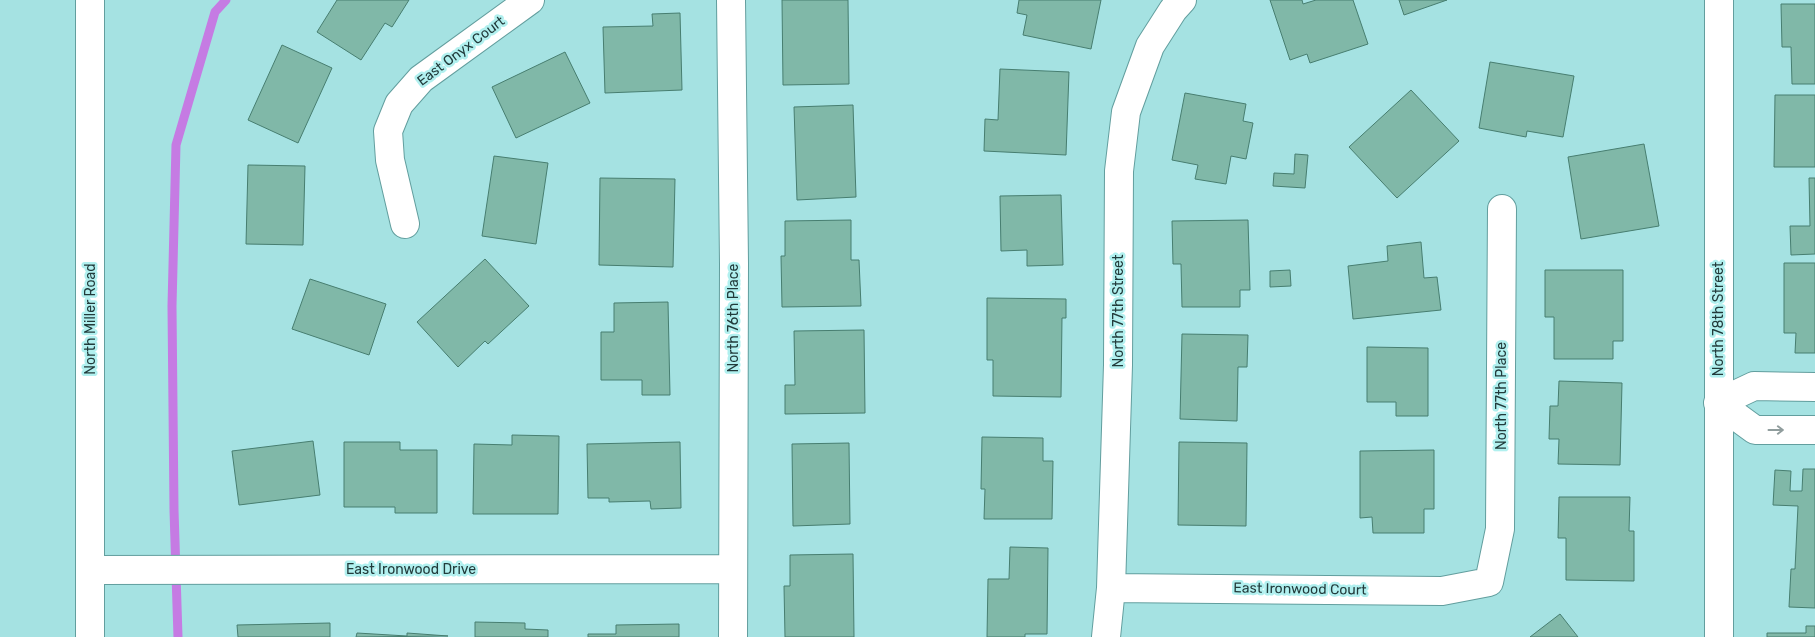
<svg xmlns="http://www.w3.org/2000/svg" width="1815" height="637" viewBox="0 0 1815 637" font-family="Rubik,sans-serif">
<rect width="100%" height="100%" fill="#a5e2e2"/>
<g fill="none" stroke-linecap="round" stroke-linejoin="round">
<path stroke="#c57be3" stroke-width="9" d="M178 637 174 510 172 306 176 145 215 12 226 0"/>
</g>
<path fill="#80b8a8" stroke="#477e70" d="M337 0H409L392 27 385 23 361 60 317 32Z
M782 0H848L849 84 783 85Z
M1019 0H1101L1091 49 1023 35 1027 15 1017 13Z
M1270 0H1302L1303 4 1316 0H1353L1368 44 1310 63 1307 54 1290 60Z
M1399 0H1447L1404 15Z
M1781 4H1815V84H1792L1791 47H1782Z
M680 13 682 90 605 93 603 27 653 26 652 14Z
M282 45 332 68 298 143 248 120Z
M565 52 590 103 516 138 492 87Z
M1490 62 1574 76 1563 137 1527 131 1526 137 1479 128Z
M1000 69 1069 72 1066 155 984 151 985 119 998 120Z
M1411 90 1459 141 1397 198 1349 147Z
M1185 93 1246 104 1243 121 1253 123 1246 159 1231 156 1226 184 1195 179 1198 165 1172 160Z
M1775 95H1815V167H1774Z
M853 105 856 197 797 200 794 107Z
M1644 144 1659 226 1581 239 1568 157Z
M1295 154 1308 155 1305 188 1273 186 1274 173 1294 174Z
M494 156 548 163 536 244 482 236Z
M248 165 305 166 303 245 246 244Z
M600 178 675 179 673 267 599 265Z
M1809 178H1815V254L1791 255 1790 226H1810Z
M1061 195 1063 265 1027 266V250L1001 251 1000 196Z
M851 220V260H859L861 306 782 307 781 256H785V221Z
M1248 220 1250 290H1240V307H1182L1181 264H1173L1172 221Z
M1421 242 1424 278 1437 277 1441 310 1353 319 1348 266 1388 261 1387 246Z
M485 259 529 306 488 344 485 341 458 367 417 322Z
M1784 263H1815V353H1795L1796 333H1784Z
M1290 270 1291 286 1270 287V271Z
M1545 270H1623V341H1613V359H1554V317H1545Z
M310 279 386 304 369 355 292 329Z
M987 298 1066 299V318H1062L1061 397 993 396V360H987Z
M668 302 670 395H642V380H601V332H614V303Z
M864 330 865 413 785 414V385H795L794 331Z
M1182 334 1248 335 1247 367H1238L1237 421 1180 419Z
M1367 347 1428 348V416H1396V402H1367Z
M1559 381 1622 383 1620 465 1558 464 1559 439H1549L1550 406H1558Z
M512 435 559 436 558 514H473L474 444 512 445Z
M982 437 1043 438V461H1053L1052 519H984L985 489H981Z
M313 441 320 495 239 505 232 451Z
M344 442H400V450H437V513H395V507H344Z
M680 442 681 508 651 509 650 501 609 502V498H588L587 444Z
M1179 442 1247 443 1246 526 1178 525Z
M849 443 850 524 793 526 792 444Z
M1434 450V509H1424V533H1373L1372 517 1360 518V451Z
M1803 469H1815V608L1789 607 1791 569H1795L1798 506 1773 505 1775 470 1791 471 1790 491H1802Z
M1559 497H1630L1629 531H1634V581L1566 580V538H1558Z
M1010 547 1048 548 1047 634H1025V637H987L988 579H1009Z
M853 554 854 637H785L784 586H790V555Z
M1560 614 1578 637H1530Z
M475 622 525 623V629L548 630V637H475Z
M330 623V637H238L237 625Z
M679 624V637H588V634H616V625Z
M1806 626H1815V637H1767V633H1806Z
M357 633 407 636V633L448 636 356 637Z"/>
<g fill="none" stroke-linecap="round" stroke-linejoin="round">
<g stroke="#629e9e" stroke-width="30">
<path id="minor" d="M731 0 734 264 733 637
M405 224 390 160 388 131 399 104 421 79 530 0
M1815 387 1754 386 1718 403 1755 430H1815
M90 570 732 569
M1111 588 1442 591 1489 582 1500 529 1502 209
M1106 637 1111 588 1118 365 1119 171 1126 112 1150 46 1173 10 1182 0"/>
</g>
<g stroke="#629e9e" stroke-width="30">
<path id="tertiary" d="M1719 0V637
M90 637V0"/>
</g>
<use href="#minor" stroke="#fff" stroke-width="28"/>
<use href="#tertiary" stroke="#fff" stroke-width="28"/>
</g>
<defs><path id="oneway-shaft" d="M-6 0H5M1.5-3L5.5 0L1.5 3" fill="none" stroke-width="1.6" stroke-linecap="round" stroke-linejoin="round" transform="scale(1.25)"/></defs>
<use stroke="#909d9d" href="#oneway-shaft" transform="translate(1776 430)"/>
<g text-anchor="middle" dominant-baseline="central" stroke-width="5" stroke-linejoin="round" paint-order="stroke">
<g font-size="14" fill="#223b3b" stroke="#b1f0ef">
<text transform="translate(461 51) rotate(-37)">East Onyx Court</text>
<text transform="translate(1118 311) rotate(-90)">North 77th Street</text>
<text transform="translate(733 318) rotate(-90)">North 76th Place</text>
<text transform="translate(90 319) rotate(-90)">North Miller Road</text>
<text transform="translate(1718 319) rotate(-90)">North 78th Street</text>
<text transform="translate(1501 396) rotate(-90)">North 77th Place</text>
<text x="411" y="569">East Ironwood Drive</text>
<text transform="translate(1300 589) rotate(1)">East Ironwood Court</text>
</g>
</g>
</svg>
